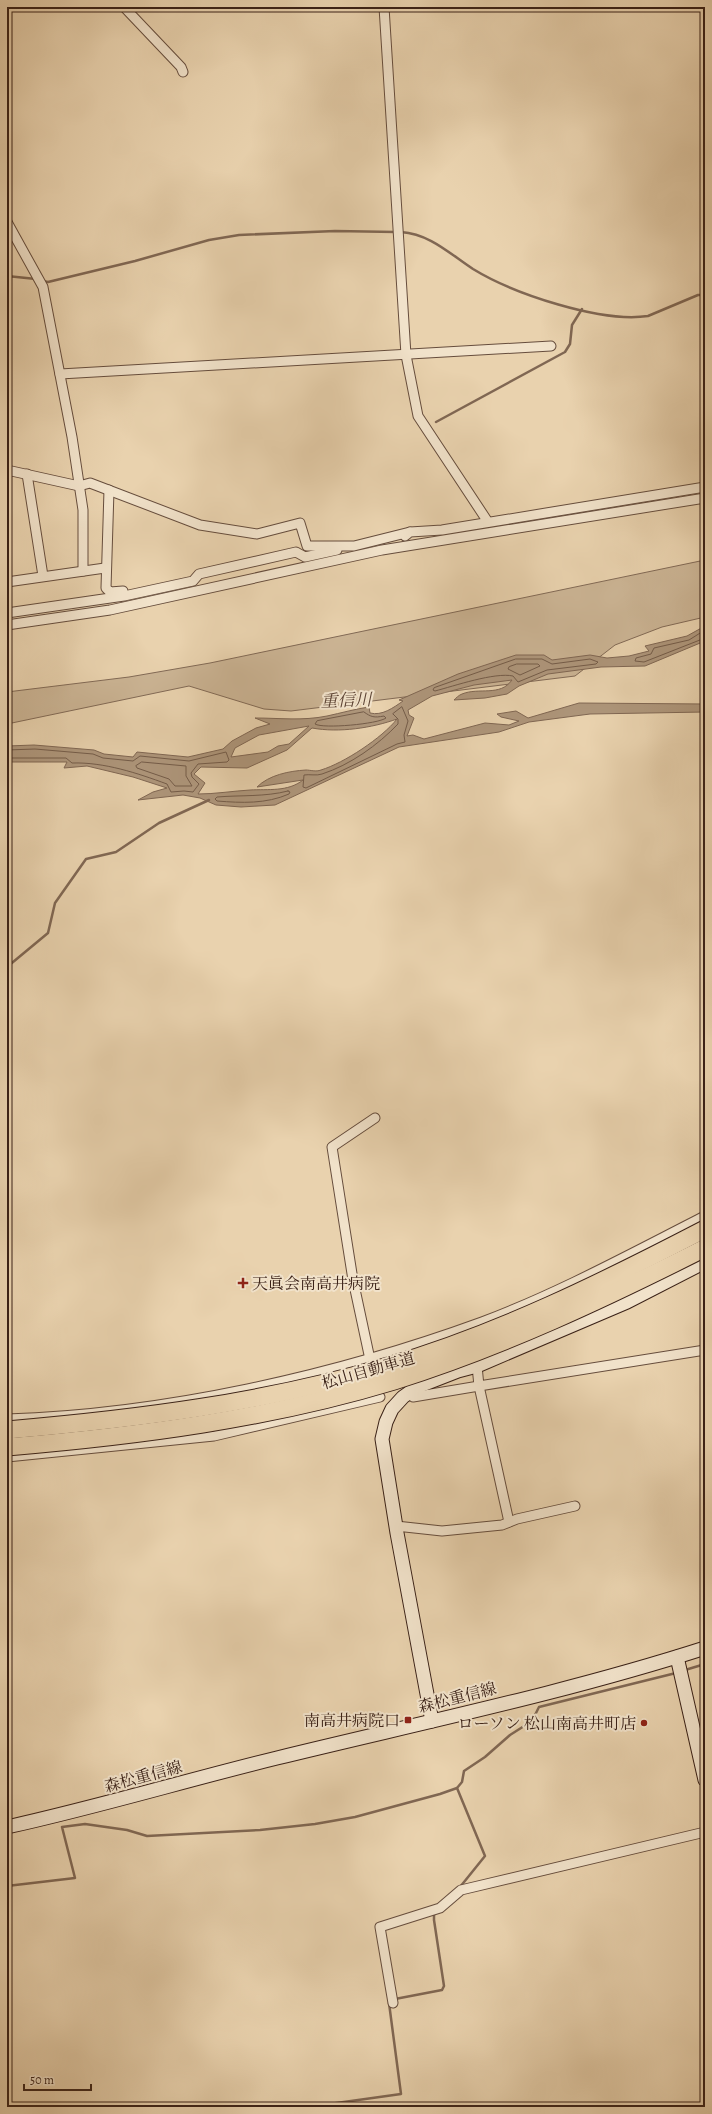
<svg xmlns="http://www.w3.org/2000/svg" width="712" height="2114" font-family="Alegreya,'Noto Serif JP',serif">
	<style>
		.green { fill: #cbb494; stroke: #826a56 }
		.water { fill: #ae967b; stroke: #806753; fill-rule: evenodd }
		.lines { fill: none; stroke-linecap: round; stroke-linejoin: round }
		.shore { stroke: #745c49; stroke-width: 1 }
		.stream { stroke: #806753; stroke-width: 2.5 }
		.street-casing { stroke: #664d3d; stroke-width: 11 }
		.secondary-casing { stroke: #3a2117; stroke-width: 15 }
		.street { stroke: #f1e2ca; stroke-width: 9 }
		.secondary { stroke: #f1e2ca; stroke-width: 13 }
		.highway-bridge-casing { stroke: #3a2117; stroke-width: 19; stroke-linecap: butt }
		.highway-bridge { stroke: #e9d2ae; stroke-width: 17 }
		.poi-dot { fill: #8f2418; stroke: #f1e2ca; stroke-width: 1.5 }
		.labels { text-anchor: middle; stroke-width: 4; stroke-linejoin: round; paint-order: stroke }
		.poi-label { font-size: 16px; fill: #3a2117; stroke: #f1e2ca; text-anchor: end }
		.street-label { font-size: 16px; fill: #3a2117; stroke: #f1e2ca }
		.water-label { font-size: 17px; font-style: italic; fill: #5d4435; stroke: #f1e2ca }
	</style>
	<rect width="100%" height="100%" fill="#e9d2ae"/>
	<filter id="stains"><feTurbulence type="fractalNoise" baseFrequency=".005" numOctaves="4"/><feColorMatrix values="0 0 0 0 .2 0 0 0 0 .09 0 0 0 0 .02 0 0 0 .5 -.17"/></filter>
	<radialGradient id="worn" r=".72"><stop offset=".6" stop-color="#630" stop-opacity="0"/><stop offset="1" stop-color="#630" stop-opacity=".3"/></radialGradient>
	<!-- green -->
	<polygon class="green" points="705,560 705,617 662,627 615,645 575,676 291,711 264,709 189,686 7,724 7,692 129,677 210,663"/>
	<!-- water -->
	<path class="water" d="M705,626v15l-60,25 -44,1 -53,7 -29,12 -12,8 -22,4 -31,2c2,-2 5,-5 8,-6 17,-7 38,3 50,-14l-38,5 -42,11 -24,14 1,5 5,3 -7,18 6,-1 11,4 61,-16 24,2 10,-4 -18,-4 -4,-3 19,-3 12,7 51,-15 126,1v8l-115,2 -61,8 -30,10 -100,15 -124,58 -34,2 -25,-2 -16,-7 -17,-3 -45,5 15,-8 14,-4 -34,-11 -46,-11 -23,2 3,-6h-60v-16l27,-1 60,5 10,4 29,3 4,-5 51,5 35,-8 9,-8 24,-13 14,-4 -15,-6c24,0 48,3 72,-2 14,-3 28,-7 42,-9l1,6c12,3 23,-5 33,-12l-4,-1 59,-26 58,-19h28l8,5 38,-5 17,3 22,-2 20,-5 -4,-5 42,-10zM397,719c-15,19 -53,44 -76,51 -5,2 -11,0 -15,0 -17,1 -37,5 -49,17l46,-7c-15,12 -35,9 -53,10 -17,1 -35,4 -52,4l7,-11 -11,-9 7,-7 46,1 40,-18 25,-22c27,5 60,0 85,-9zM309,726l-20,18 -11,2 -10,6 -37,5 4,-9 24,-13z"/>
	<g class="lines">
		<!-- shore -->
		<g class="shore">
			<polyline points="705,630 689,640 654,648 651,654 636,658 635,661 644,662 705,638"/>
			<path d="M516,659h26l10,5 38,-5 8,3 -2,2 -49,6 -29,12 -5,-6c-18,-4 -59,10 -78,15l-2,-1 1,-2z"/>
			<polygon points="517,664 538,664 540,666 520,675 508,669 509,667"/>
			<path d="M402,707l6,14 -4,14 1,7 -8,2 -91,44 -3,-1 1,-12c5,-1 13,1 18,-1 28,-9 56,-29 76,-50v-5l-5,-5z"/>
			<path d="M364,712c7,5 10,6 20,4l2,2c-8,6 -63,11 -71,6l2,-3z"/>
			<path d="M7,750l28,-1 58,5 10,4 30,3 7,-5 49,5 37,-9 3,8 -2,2 -29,2 -7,9 1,4 7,7 -6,8 -9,-1 -13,1 -4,-8c-30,-11 -63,-22 -95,-21l-6,-5h-59"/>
			<polygon points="142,762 186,766 186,776 192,786 175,786 169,779 137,768 136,766"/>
			<path d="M288,791l2,1 -1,2c-23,10 -47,9 -72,7l-2,-2 2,-2c24,-2 48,0 71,-6z"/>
		</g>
		<!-- stream -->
		<g class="stream">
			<path d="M401,232c29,2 49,22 72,37 41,25 128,54 175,47l50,-21h7"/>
			<polyline points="7,276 36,279"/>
			<polyline points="43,281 48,282 135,261 209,240 239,235 335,231 396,232"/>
			<polyline points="436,422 565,352 570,344 572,325 582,309"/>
			<polyline points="7,967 48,933 55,903 86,859 116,852 159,823 209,800"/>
			<polyline points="685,1670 705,1664"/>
			<polyline points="457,1788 485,1856 460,1887"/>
			<polyline points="7,1886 75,1878 62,1827 85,1824 127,1830 147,1836 260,1830 315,1824 355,1817 440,1794 457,1788 462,1782 464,1771 485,1757 510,1735 532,1721 539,1707 676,1673"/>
			<polyline points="395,1999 442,1990 444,1986 434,1920 434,1911"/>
			<polyline points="308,2107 401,2094 389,2003"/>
		</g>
		<defs>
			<g id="street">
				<polyline points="124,7 181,67 183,72"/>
				<polyline points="384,7 406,355 418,416 488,522"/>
				<polyline points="7,222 43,287 72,437 83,510 83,571"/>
				<polyline points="60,374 551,346"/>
				<polyline points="7,470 79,486 90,483 200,525 257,534 300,523 307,546 354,546 410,532"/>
				<polyline points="27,474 43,576"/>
				<polyline points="109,490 106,588 110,592 123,591"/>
				<polyline points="405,536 410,532 442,530 705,487"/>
				<polyline points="7,582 105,568"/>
				<polyline points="7,613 124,596 193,581 199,574 296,552 305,557 337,550"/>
				<polyline points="7,625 110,610 382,550 705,498"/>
				<polyline points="371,1364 353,1280 332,1147 375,1118"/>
				<polyline points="477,1366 479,1386 705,1350"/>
				<polyline points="408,1393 413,1397 479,1386 509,1522"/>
				<path d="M7,1419c157,-5 327,-43 475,-97 77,-29 150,-69 223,-106"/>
				<polyline points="7,1457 214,1436 380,1397"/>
				<polyline points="396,1526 442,1531 502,1525 517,1519 575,1506"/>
				<polyline points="393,2003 380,1927 440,1908 461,1890 705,1832"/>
			</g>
			<g id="secondary">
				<polyline points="677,1657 705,1780"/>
				<polyline points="432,1721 397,1533 382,1439 386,1422 392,1409 403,1397 417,1387 458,1371 477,1366 627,1302 705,1262"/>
				<path d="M7,1827c91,-20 180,-47 270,-69 143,-35 288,-65 428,-110"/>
			</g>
		</defs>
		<!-- street casing -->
		<use href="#street" class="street-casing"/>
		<!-- secondary casing -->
		<use href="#secondary" class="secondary-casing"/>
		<!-- street -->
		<use href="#street" class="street"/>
		<!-- secondary -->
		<use href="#secondary" class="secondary"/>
		<defs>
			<g id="highway-bridge">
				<path d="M7,1430c128,-11 257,-27 381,-64 110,-32 215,-84 317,-137"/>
				<path d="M7,1447c130,-11 262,-28 387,-66 108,-34 210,-82 311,-133"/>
			</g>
		</defs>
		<!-- highway-bridge casing -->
		<use href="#highway-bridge" class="highway-bridge-casing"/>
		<!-- highway-bridge -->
		<use href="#highway-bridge" class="highway-bridge"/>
	</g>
	<!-- markers -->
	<g class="poi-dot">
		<path d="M241 1277h4v4h4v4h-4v4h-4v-4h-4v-4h4z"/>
		<rect x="404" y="1716" width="8" height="8" rx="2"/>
		<circle cx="644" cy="1723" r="4"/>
	</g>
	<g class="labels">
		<!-- poi labels -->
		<g class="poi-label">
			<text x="252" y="1289" text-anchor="start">天眞会南高井病院</text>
			<text x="400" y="1726">南高井病院口</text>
			<text x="636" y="1729">ローソン 松山南高井町店</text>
		</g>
		<!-- street labels -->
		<g class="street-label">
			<text transform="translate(368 1370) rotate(-16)" y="6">松山自動車道</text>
			<text transform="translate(457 1697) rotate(-14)" y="6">森松重信線</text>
			<text transform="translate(143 1776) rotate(-15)" y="6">森松重信線</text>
		</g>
		<!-- water labels -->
		<g class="water-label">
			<text transform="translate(346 700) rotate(-2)" y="6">重信川</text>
		</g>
	</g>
	<!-- margin -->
	<rect width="712" height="2114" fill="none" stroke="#e9d2ae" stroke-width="24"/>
	<rect x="8" y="8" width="696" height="2098" fill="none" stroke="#3a2117" stroke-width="2"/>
	<rect x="12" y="12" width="688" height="2090" fill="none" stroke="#3a2117"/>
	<!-- scale -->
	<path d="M24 2084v6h67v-6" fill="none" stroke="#3a2117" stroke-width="2"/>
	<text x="30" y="2084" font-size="12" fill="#3a2117" stroke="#f1e2ca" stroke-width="3" paint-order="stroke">50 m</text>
	<rect width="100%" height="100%" filter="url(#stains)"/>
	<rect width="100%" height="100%" fill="url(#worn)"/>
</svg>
